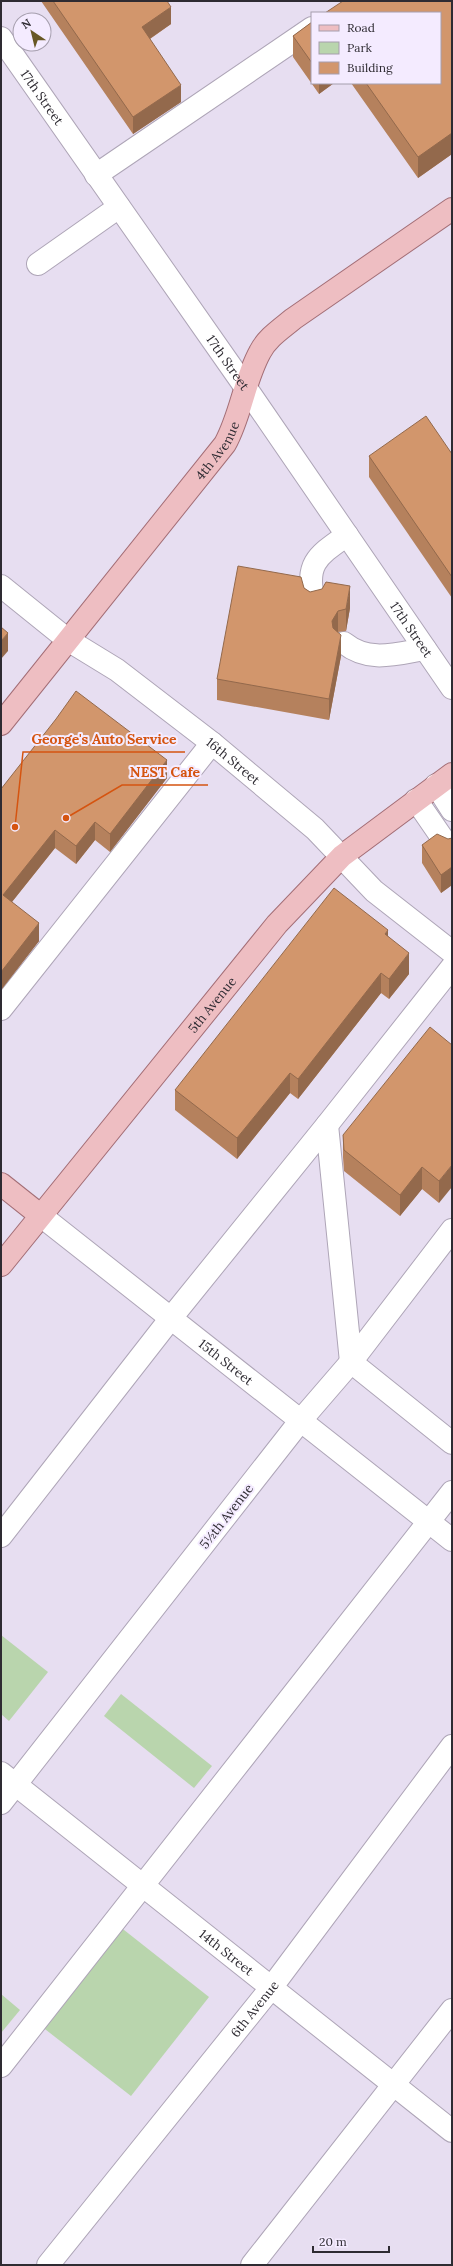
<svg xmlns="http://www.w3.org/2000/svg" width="453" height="2266" font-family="Lora,serif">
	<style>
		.green { fill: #b9d5ad }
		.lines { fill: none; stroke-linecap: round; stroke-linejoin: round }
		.minor-casing { stroke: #aea5b7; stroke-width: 24 }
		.major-casing { stroke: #a36e76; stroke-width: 24 }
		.minor { stroke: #fff; stroke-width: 22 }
		.major { stroke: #eebec2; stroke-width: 22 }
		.wall { fill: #b5815d }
		.shaded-wall { fill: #93694c }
		.building { fill: #d2966c; stroke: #93694c }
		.labels { text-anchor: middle; stroke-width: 4; stroke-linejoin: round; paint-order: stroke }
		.street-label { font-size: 13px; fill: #2e2b32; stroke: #f4ebff }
		.leader { fill: none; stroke: #d55410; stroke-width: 1.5 }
		.callout-dot { fill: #d55410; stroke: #f4ebff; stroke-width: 1.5 }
		.callout-label { font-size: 14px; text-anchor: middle; font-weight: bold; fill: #d55410; stroke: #f4ebff; stroke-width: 4; stroke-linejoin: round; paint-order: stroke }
	</style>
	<rect width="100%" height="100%" fill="#e7def1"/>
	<!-- green -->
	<g class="green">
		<polygon points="1,1635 48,1672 9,1721 1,1714"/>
		<polygon points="121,1694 212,1766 194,1788 104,1716"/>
		<polygon points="119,1926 209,1997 131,2096 41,2026"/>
		<polygon points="1,1994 20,2010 1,2033"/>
	</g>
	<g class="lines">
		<defs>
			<g id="minor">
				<path id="s1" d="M1,38l245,350 206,300"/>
				<polyline points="96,175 312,28"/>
				<polyline points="38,264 119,207"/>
				<path id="s2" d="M1,586l67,54 49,30 95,73 103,86 59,62 78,61"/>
				<path d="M314,601c-10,-38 5,-46 33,-66"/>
				<path d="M344,643c25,20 51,11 81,6"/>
				<polyline points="436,785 452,810"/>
				<polyline points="416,800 447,845"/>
				<polyline points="1,1009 212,743"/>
				<polyline points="327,1125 351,1362 452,1443"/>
				<path id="s3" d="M40,1215l412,325"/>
				<polyline points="1,1536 171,1318 327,1125 452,967"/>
				<path id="s4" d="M1,1773l451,358"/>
				<polyline points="1,1803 301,1420 351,1362 452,1230"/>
				<polyline points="1,2066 452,1492"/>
				<path id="s5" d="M48,2265l223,-277 181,-242"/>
				<polyline points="252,2265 452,2010"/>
			</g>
			<g id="major">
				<path id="s6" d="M1,724l224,-280c16,-29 19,-63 35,-92 7,-14 21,-23 33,-33l159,-110"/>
				<polyline points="1,1184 40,1215"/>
				<path id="s7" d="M1,1265l276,-341 65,-68 110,-82"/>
			</g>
		</defs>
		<!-- minor casing -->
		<use href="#minor" class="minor-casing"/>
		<!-- major casing -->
		<use href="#major" class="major-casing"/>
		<!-- minor -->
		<use href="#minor" class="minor"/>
		<!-- major -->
		<use href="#major" class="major"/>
	</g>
	<!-- wall -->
	<g class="wall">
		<polygon points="41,1 167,1 171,24 150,39 181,102 133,134"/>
		<polygon points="452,1 452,154 418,178 351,83 440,83"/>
		<polygon points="312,22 312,83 334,83 319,94 293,57 293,36"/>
		<polygon points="452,454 452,598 369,477 369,456"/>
		<polygon points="304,588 310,592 350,608 346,631 338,632 341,656 329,720 217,700 217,679"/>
		<polygon points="167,778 110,852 95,840 76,864 55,848 12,902 39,941 1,990 1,789"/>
		<polygon points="452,838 452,885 441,893 422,863 422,845 448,839"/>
		<polygon points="388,936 409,974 389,999 381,993 298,1099 290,1093 237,1159 175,1110 175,1090"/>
		<polygon points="452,1045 439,1203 422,1189 400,1216 344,1171 343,1157 343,1135"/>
	</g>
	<!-- shaded-wall -->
	<g class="shaded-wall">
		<polygon points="171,7 171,24 142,44 142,27"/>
		<polygon points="319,83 334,83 319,94"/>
		<polygon points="181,85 181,102 133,134 133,117"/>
		<polygon points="452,133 452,154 418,178 418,157"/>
		<polygon points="350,586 350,608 346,631 346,609"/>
		<polygon points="338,611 338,632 332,642 332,621"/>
		<polygon points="8,633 8,651 1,659 1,641"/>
		<polygon points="341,635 341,656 329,720 329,699"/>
		<polygon points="167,760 167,778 110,852 110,834"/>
		<polygon points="95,822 95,840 76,864 76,846"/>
		<polygon points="55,830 55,848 3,913 3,895"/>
		<polygon points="452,867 452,885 441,893 441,875"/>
		<polygon points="39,923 39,941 1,990 1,972"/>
		<polygon points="388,930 388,951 385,934"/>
		<polygon points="409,953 409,974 389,999 389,979"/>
		<polygon points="381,973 381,993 298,1099 298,1079"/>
		<polygon points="290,1073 290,1093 237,1159 237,1138"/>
		<polygon points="452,1165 452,1187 439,1203 439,1181"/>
		<polygon points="422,1167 422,1189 400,1216 400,1195"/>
	</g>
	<!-- building -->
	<g class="building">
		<polygon points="53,1 167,1 171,7 142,27 181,85 133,117"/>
		<polygon points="343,1 452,1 452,133 418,157 366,83 440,83 440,13 325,13"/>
		<polygon points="312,22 312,63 293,36"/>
		<polygon points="426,416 452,454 452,577 369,456"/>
		<polygon points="238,566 301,577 304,588 310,592 322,589 326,582 350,586 346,609 338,611 332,621 333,628 341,635 329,699 217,679"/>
		<polygon points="1,627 8,633 1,641"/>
		<polygon points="76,691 167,760 110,834 95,822 76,846 55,830 3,895 39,923 1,972 1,789 56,719"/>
		<polygon points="437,834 448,839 452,838 452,867 441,875 422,845"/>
		<polygon points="334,888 388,930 385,934 409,953 389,979 381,973 298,1079 290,1073 237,1138 175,1090"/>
		<polygon points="430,1027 452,1045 452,1165 439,1181 422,1167 400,1195 344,1150 343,1135"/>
	</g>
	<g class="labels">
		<!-- street labels -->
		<g class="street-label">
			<text dy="5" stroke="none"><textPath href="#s1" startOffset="72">17th Street</textPath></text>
			<text dy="5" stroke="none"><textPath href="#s1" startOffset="396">17th Street</textPath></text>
			<text dy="5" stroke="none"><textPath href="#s6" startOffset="349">4th Avenue</textPath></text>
			<text dy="5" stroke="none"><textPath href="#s1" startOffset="720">17th Street</textPath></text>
			<text dy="5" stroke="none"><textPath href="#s2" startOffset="291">16th Street</textPath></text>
			<text dy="5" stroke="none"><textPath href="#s7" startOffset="335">5th Avenue</textPath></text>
			<text dy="5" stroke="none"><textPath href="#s3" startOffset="237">15th Street</textPath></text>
			<text transform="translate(226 1516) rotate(-52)" y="5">5½th Avenue</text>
			<text dy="5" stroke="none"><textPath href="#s4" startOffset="288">14th Street</textPath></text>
			<text dy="5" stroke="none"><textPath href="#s5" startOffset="329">6th Avenue</textPath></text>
		</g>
	</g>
	<!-- callouts -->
	<path class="leader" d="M15 827L23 752H185M66 818L122 785H208"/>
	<g class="callout-dot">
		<circle cx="15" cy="827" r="4"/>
		<circle cx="66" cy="818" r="4"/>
	</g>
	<g class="callout-label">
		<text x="104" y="744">George's Auto Service</text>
		<text x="165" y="777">NEST Cafe</text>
	</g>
	<!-- border -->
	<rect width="453" height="2266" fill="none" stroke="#2e2b32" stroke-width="4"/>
	<!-- legend -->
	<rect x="311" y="12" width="130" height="72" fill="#f4ebff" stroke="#a59ead"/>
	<rect x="319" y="25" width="20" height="6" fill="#eebec2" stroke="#a59ead"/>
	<text x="347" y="32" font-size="12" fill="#2e2b32">Road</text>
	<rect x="319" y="42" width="20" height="12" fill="#b9d5ad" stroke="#a59ead"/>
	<text x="347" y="52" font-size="12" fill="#2e2b32">Park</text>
	<rect x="319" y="62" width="20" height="12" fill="#d2966c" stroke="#a59ead"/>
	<text x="347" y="72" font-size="12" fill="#2e2b32">Building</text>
	<!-- north arrow -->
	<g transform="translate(32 32) rotate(325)"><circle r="19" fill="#f4ebff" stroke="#a59ead"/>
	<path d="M0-3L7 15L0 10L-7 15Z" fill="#685825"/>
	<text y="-6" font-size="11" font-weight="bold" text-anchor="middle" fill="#2e2b32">N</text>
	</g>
	<!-- scale -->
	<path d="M313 2246v6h76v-6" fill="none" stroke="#2e2b32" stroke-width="2"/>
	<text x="319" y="2246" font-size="12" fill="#2e2b32" stroke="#f4ebff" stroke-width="3" paint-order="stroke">20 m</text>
</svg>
